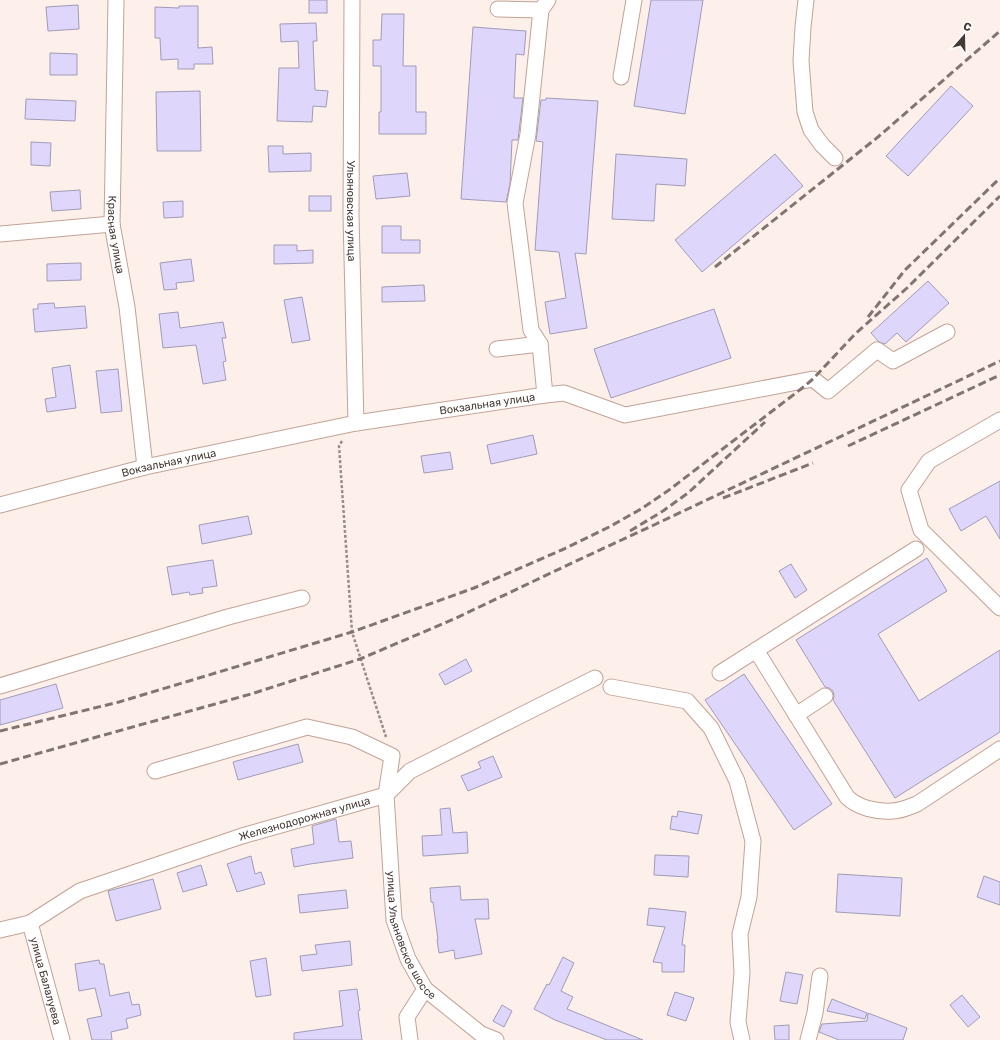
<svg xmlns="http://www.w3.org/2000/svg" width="1000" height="1040" font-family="Rubik,sans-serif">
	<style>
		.building { fill: #ded7fb; stroke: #a19bb7 }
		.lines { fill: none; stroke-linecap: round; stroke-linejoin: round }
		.minor-casing { stroke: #c2a397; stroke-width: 17 }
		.path { stroke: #9a8d88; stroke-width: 2.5; stroke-dasharray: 3 2; stroke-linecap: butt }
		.minor { stroke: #fff; stroke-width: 15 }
		.rail { stroke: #82746f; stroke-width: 3; stroke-dasharray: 8 4; stroke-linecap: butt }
		.labels { text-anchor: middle; stroke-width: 3; stroke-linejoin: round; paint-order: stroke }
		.street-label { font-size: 11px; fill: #463934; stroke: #fff }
	</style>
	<rect width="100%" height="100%" fill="#fdefea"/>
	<!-- building -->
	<g class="building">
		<rect x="309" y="0" width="18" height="13"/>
		<polygon points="651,0 703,0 685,114 634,106"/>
		<polygon points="78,5 79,29 48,31 46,7"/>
		<polygon points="179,6 198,6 198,48 212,47 213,64 194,64 194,69 178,69 178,59 161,60 160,38 155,38 155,7 179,8"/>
		<polygon points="382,14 404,14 403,66 416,66 416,112 426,112 426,134 379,134 379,112 381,112 381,66 373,66 373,40 381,40"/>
		<polygon points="316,23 317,41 313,41 315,90 328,91 326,107 313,106 312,122 277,121 279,68 299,68 298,41 281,42 280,24"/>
		<polygon points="473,27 526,31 524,55 516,54 514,98 523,98 518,140 512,140 510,184 506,202 461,199"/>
		<polygon points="50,53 77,54 77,75 50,75"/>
		<polygon points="951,86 973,106 908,176 886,156"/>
		<polygon points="200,91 201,151 157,151 156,92"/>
		<polygon points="546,98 598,101 586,254 575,253 587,328 550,334 545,302 566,298 559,252 535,250 543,142 536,141 541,100 546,100"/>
		<polygon points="26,99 76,101 75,121 25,119"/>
		<polygon points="31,142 51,143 50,166 31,165"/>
		<polygon points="268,146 283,146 283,154 311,153 311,171 269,172"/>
		<polygon points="616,154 687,159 685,186 656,184 654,221 612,219"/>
		<polygon points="775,154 803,186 702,272 675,240"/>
		<polygon points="407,173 410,196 376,199 373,176"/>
		<polygon points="80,190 81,209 52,211 50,192"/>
		<rect x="309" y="196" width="22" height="15"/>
		<polygon points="183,201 183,217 164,218 163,202"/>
		<polygon points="382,226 401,226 401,240 420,240 420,253 382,253"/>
		<polygon points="274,245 297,245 297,251 313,250 313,263 274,264"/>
		<polygon points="191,259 194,281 176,283 177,289 164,290 160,263"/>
		<polygon points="81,263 81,280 47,281 47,264"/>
		<polygon points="928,281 949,303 906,342 897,333 885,344 879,342 871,333"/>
		<polygon points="424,285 425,301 382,302 382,287"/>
		<polygon points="302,297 310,340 292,343 284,300"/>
		<polygon points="54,303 55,308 85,306 87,328 35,332 33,309 38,309 38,304"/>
		<polygon points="714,309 731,358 611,398 594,349"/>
		<polygon points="178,312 180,328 223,322 226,338 222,338 226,361 223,362 226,380 203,384 196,345 163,348 159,314"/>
		<polygon points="70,365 76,408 47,412 45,399 56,397 52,368"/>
		<polygon points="118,369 122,411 101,413 96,371"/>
		<polygon points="533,435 537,454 491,464 487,445"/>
		<polygon points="450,452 453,469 424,473 421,456"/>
		<polygon points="1000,481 1000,539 986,516 961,531 949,509"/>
		<polygon points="248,516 252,534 202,544 199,525"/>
		<polygon points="927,558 947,591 878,634 919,701 1000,650 1000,732 895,798 833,700 834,696 833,691 829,688 825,687 796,640"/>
		<polygon points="213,560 217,586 202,588 203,593 190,595 189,592 172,595 167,567"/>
		<polygon points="791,564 807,590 795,598 779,571"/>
		<polygon points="466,659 472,671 445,685 439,674"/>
		<polygon points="744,674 832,804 794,830 705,700"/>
		<polygon points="56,684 63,708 0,725 0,700"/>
		<polygon points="298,744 303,762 238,780 233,762"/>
		<polygon points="493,756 502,777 468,791 461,776 481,768 478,762"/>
		<polygon points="450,808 453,833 467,832 468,853 423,856 422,836 442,835 440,809"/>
		<polygon points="678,811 702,815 698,834 670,829 672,816 677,817"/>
		<polygon points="336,819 339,842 351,841 353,858 310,864 294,867 291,849 314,844 312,826"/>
		<polygon points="655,855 689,856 688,877 654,875"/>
		<polygon points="251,856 255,874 261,872 265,884 237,892 227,864"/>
		<polygon points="201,865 207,885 183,892 177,873"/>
		<polygon points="838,874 902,878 900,916 836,912"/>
		<polygon points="984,876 1000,882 1000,905 977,897"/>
		<polygon points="153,879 161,909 116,921 108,891"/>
		<polygon points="460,886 461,900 488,899 489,919 475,919 482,954 455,959 454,950 439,953 437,940 438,940 433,902 431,902 430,888"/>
		<polygon points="346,890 348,908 300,913 298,895"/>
		<polygon points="649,908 686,912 682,945 685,945 684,972 662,972 662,963 653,962 665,927 647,925"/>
		<polygon points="350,941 352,965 302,971 300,956 317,954 315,945"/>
		<polygon points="563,957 574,963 561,991 573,997 567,1009 643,1040 607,1040 555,1020 534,1009 547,984 549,985"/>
		<polygon points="266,958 271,995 256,997 250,961"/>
		<polygon points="99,960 100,964 104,964 110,996 129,992 132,1005 139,1004 141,1015 126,1019 128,1028 111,1032 112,1040 92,1040 87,1019 102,1016 95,988 79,991 75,964"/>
		<polygon points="786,972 803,975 797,1004 780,1001"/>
		<polygon points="357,989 360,1010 358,1011 362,1040 294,1040 294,1033 343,1026 339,991"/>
		<polygon points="675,992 694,998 686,1021 667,1015"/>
		<polygon points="962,995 980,1017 968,1027 950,1005"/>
		<polygon points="832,999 867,1013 865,1019 827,1011"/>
		<polygon points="502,1005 512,1011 504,1027 493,1021"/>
		<polygon points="868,1013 907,1028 903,1040 839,1040 819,1032 822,1024 867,1021"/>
		<polygon points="789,1025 789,1040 775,1040 774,1026"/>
	</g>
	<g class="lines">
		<defs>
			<g id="minor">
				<path id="s1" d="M116,0l-4,224 15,83 18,160"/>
				<path id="s2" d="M352,0l-1,215 5,208"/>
				<polyline points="806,0 803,27 801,61 805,112 811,130 822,145 835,158"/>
				<polyline points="498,9 541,10"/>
				<polyline points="621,77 634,0"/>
				<polyline points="0,234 112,224"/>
				<polyline points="497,349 540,344"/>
				<polyline points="545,395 540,344 531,330 515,203 528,134 541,10 548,0"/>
				<polyline points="1000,420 929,461 909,490 921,530 1000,608"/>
				<path id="s3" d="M0,505l145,-38 211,-44 189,-28 19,-2 61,22 188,-36 15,12 49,-41 16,11 54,-29"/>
				<path d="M756,650l91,147c11,11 30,15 45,14 9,0 17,-4 25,-7l83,-55"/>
				<polyline points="720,673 916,549"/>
				<polyline points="0,686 228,617 302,598"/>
				<polyline points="611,687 687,701 711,728 737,781 753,841 749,897 740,934 742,973 738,1022 742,1040"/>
				<polyline points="796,715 825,696"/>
				<path id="s4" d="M155,771l152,-44 45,10 40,19 -6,39 8,125 14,39 17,30 56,45 15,6"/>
				<path id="s5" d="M30,923l32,117"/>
				<path id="s6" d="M0,930l30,-7 50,-32 162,-55 144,-41 24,-24 185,-93"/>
				<polyline points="410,1040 407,1017 425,989"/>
				<polyline points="808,1040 815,1013 820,976"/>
			</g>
		</defs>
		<!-- minor casing -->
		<use href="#minor" class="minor-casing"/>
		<!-- path -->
		<polyline class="path" points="342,441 339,446 352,632 386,737"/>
		<!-- minor -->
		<use href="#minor" class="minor"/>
		<!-- rail -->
		<g class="rail">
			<polyline points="715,267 878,137 1000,31"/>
			<polyline points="868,317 905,270 1000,178"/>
			<polyline points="848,446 1000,375"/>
			<polyline points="723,498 813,463"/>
			<polyline points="630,531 663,511 688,493 765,422"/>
			<polyline points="0,731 119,702 352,632 474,588 564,549 609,527 641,509 669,490 801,389 813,379 855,334 907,288 1000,196"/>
			<polyline points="0,764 251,694 360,659 454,619 574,562 656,524 1000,361"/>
		</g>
	</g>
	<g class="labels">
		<!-- street labels -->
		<g class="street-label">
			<text dy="4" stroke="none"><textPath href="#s2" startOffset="211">Ульяновская улица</textPath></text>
			<text dy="4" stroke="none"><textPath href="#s1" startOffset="235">Красная улица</textPath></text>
			<text dy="4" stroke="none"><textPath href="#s3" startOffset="498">Вокзальная улица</textPath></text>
			<text dy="4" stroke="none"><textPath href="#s3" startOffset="174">Вокзальная улица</textPath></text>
			<text dy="4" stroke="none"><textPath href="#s6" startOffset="326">Железнодорожная улица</textPath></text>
			<text dy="4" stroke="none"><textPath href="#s4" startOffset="433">улица Ульяновское шоссе</textPath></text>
			<text dy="4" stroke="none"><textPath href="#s5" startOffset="60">улица Балалуева</textPath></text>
		</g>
	</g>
	<!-- north arrow -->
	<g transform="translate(964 36) rotate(20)" stroke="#ffffff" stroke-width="3" paint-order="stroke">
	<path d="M0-3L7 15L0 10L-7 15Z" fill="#463934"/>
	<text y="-6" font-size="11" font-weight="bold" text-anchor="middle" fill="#463934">С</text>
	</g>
</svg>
